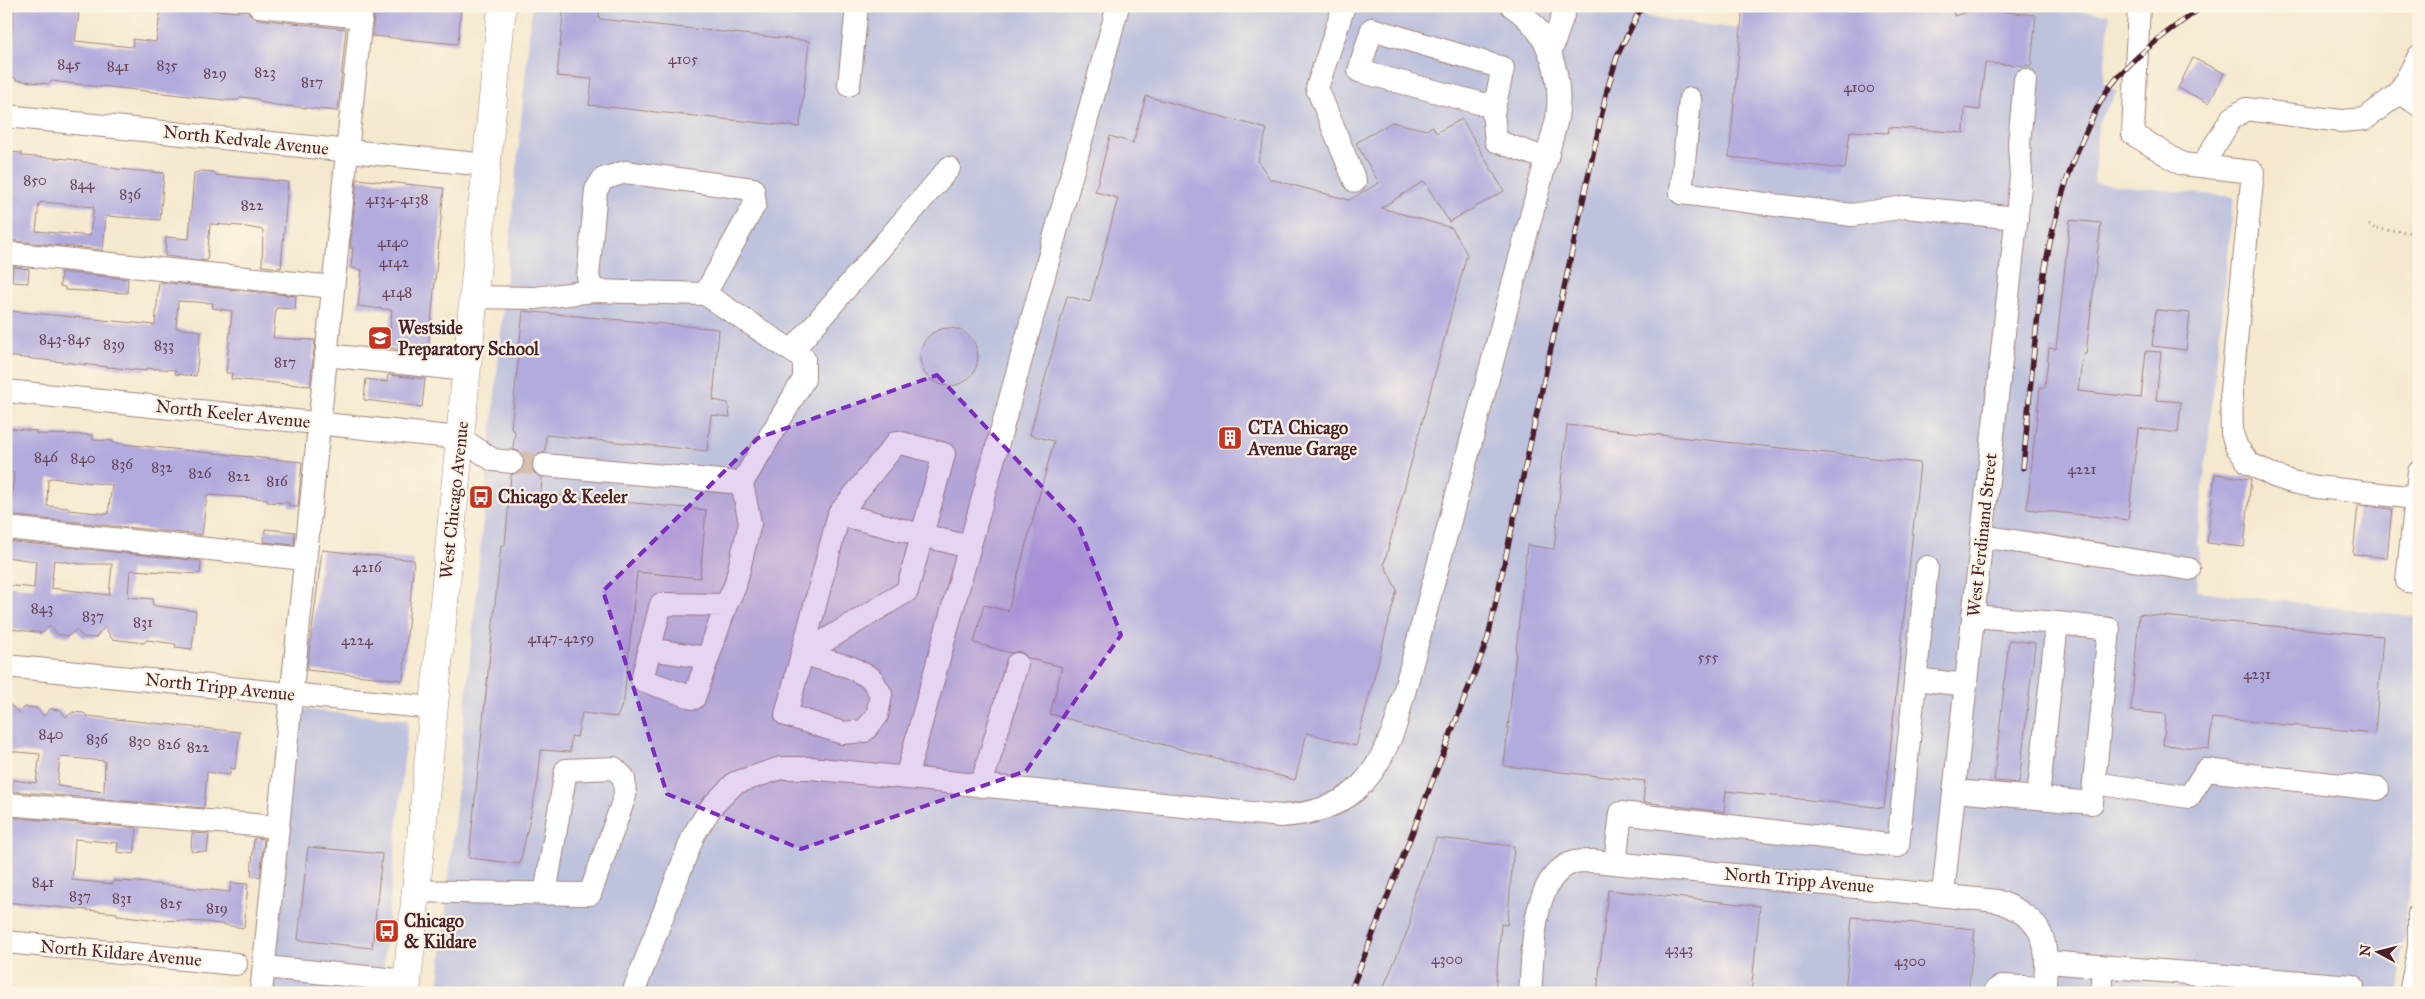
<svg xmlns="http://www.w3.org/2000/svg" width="2425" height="999" font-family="'IM FELL Great Primer',serif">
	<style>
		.industrial { fill: #bfc2dd }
		.building { fill: #b2abdd; fill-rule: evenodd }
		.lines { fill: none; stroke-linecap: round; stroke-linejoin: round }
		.minor-tunnel { stroke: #d3c0ad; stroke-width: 22; stroke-dasharray: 22 11; stroke-linecap: butt }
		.minor-casing { stroke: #a0847c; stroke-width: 24 }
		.major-casing { stroke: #a0847c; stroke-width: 29 }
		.path { stroke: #a0847c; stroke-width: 3; stroke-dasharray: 1 4; stroke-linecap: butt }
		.minor { stroke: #fff; stroke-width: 22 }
		.major { stroke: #fff; stroke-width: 28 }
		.rail-casing { stroke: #4a1f2b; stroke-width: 5.5 }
		.rail { stroke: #fcf5e5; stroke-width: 4; stroke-dasharray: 11; stroke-linecap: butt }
		.marked { fill: #7b2cbf; fill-opacity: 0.2; stroke: #7b2cbf; stroke-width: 4; stroke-dasharray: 10 6; stroke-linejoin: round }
		.labels { text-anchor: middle; stroke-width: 4.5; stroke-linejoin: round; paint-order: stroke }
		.number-label { font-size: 15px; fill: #644258 }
		.street-label { font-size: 18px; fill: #4a1f2b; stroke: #fcf5e5 }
		.poi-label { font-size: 18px; font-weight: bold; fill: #4a1f2b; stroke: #fcf5e5; text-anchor: start }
	</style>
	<rect width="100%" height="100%" fill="#fcf5e5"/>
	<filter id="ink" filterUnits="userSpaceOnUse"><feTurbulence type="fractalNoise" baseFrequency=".02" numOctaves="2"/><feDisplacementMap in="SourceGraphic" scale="10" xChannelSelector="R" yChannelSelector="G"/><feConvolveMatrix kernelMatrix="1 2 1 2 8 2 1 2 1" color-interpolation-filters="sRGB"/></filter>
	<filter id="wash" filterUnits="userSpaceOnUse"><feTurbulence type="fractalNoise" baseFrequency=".0096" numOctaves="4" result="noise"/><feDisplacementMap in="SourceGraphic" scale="20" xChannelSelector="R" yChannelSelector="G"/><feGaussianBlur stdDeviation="1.12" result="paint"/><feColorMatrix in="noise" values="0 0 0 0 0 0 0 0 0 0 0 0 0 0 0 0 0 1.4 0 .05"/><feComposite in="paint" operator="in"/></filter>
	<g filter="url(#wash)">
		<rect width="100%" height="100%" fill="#f5e8ce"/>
		<!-- industrial -->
		<g class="industrial">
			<polygon points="532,6 1093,6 1098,9 1099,6 1641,6 1646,17 1740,29 1743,6 2065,6 2065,10 2110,14 2103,82 2117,92 2098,122 2094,183 2234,197 2197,544 2200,555 2197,591 2419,617 2419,791 2398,993 438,993"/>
			<polygon points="298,709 408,720 381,993 269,993"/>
		</g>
		<g id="blocks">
			<!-- building -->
			<g class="building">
				<polygon points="14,6 80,6 75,41 132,47 133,39 156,42 161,6 238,12 238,10 247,10 251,16 258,19 346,29 338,111 276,105 260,102 258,99 241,97 238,100 224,100 101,86 101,87 52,81 49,84 16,80 15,78 8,77"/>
				<polygon points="375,6 461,6 458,44 372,36"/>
				<polygon points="564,6 600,6 599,19 809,41 800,127 589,105 592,79 557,76"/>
				<polygon points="1743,6 1954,6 1954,16 1975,9 2036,15 2031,66 1985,63 1980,110 1965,108 1964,133 1889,127 1888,133 1850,131 1845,169 1729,157"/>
				<polygon points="2193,58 2224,73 2209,103 2178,88"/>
				<polygon points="1146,96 1267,129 1258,161 1270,179 1349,200 1379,183 1356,143 1392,122 1426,130 1433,126 1436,133 1462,119 1504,191 1449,222 1424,181 1381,208 1452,228 1467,254 1384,564 1397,590 1356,746 1307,733 1295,780 1050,714 1062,667 1028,658 1020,651 1011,653 974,643 984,605 1008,611 1054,441 1030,435 1067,296 1090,302 1118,198 1095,192 1110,136 1133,143"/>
				<path d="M6,152l16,1v3l48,3 47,10 47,4 -4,47 -54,-4 -3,34 -97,-10zM43,202l51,5 -4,29 -54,-5 3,-28z"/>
				<polygon points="202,171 214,172 215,175 288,182 281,268 262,266 263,230 241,226 210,224 207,261 165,256 166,237 189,239 194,173"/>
				<polygon points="357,179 444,188 428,353 388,348 392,310 358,306 362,270 351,268 353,248 350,248"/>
				<polygon points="2070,220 2101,223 2086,354 2083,354 2078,391 2141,398 2146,351 2161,352 2156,400 2181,402 2178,433 2138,428 2128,520 2027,509 2040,387 2045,388 2049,348 2056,349"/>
				<polygon points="13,267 29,269 28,283 12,282"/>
				<polygon points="61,272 128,279 127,293 65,290 65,287 60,286"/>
				<polygon points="159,282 296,296 295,309 276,308 273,338 315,340 310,386 231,379 232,373 226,373 232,311 212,308 213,303 178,301 176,328 201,331 196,376 175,374 175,370 146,368 146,371 6,356 11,311 155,325"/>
				<polygon points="2156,310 2190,313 2186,350 2152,346"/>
				<polygon points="523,311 719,329 713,400 728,403 730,417 711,415 707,451 546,435 545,452 538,453 533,458 531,464 532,471 542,478 541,494 706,510 700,578 637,572 624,700 617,717 582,713 577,737 571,736 570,752 541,750 538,781 520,864 469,858 501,546 505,545 511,475 522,470 525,463 520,452 513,449 515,431 511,429"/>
				<circle cx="949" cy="357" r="29"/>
				<polygon points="388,375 425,379 422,407 364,400 366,379 387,382"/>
				<polygon points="1567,425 1920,463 1884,808 1726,791 1724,812 1643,802 1645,781 1504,766 1527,545 1554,549"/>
				<path d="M6,428l30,3v3l57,1v5l20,1v2l189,19 -4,45 -9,-1v-3l-22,-1 1,-3 -61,-4 -5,40 -196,-20v-13l5,1 3,-30 -8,-1zM52,478l60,7 -4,29 -40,-4 1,-2 -22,-2 1,-27z"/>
				<polygon points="2215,474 2251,479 2244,547 2207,543"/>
				<polygon points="2358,505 2392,509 2387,558 2353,554"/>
				<polygon points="265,529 295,532 294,545 264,542"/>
				<path d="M6,541l195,20 -1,13 -70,-4 -2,27 25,2 -1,5 4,2 40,5 -4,38 -17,-2 1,-3 -29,-4 -3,3 -32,-4 -7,-12 -10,11 -12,-1 -7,-7 -8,6 -11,-2 -7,-9 -7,8 -32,-4 -5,-6v-38l28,3 2,-27 -30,-4zM54,560l26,4h32l-3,31 -58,-7z"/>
				<polygon points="322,550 414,560 403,680 307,670"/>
				<polygon points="2139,614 2383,636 2375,733 2212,718 2209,749 2163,745 2166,714 2131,711"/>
				<polygon points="2009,640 2035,643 2019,783 1994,781"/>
				<path d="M6,701l13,12 6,-6 11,1 8,8 6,-7 10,1 6,7 7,-5 11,1 3,3 153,16 -5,37 -5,-1v7l-23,-3 -3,36 -193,-17 2,-11 23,3 4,-29 -34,-3zM60,757l45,4 -1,31 -47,-6z"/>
				<polygon points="6,817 137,828 134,854 117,852 118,843 75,839 72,880 113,884 113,881 138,882 230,892 231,883 248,884 244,928 207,922 158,920 117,915 117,913 6,902"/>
				<polygon points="192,833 209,834 207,852 191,851"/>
				<polygon points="254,838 264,839 260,877 251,876"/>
				<polygon points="1436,838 1514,846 1507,925 1501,924 1495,993 1381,993 1410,925 1412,900"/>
				<polygon points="308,847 382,854 372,948 298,940"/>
				<polygon points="1608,890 1760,906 1751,993 1597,993"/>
				<polygon points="1852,917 1975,929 1968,993 1845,993"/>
			</g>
		</g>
	</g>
	<g filter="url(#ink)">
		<use href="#blocks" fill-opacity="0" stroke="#a0847c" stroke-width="1"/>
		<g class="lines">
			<!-- minor-tunnel -->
			<polyline class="minor-tunnel" points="512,462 544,465"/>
			<defs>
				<g id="minor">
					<polyline points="259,6 361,17"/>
					<polyline points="1344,6 1317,88 1355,181"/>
					<polyline points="2139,6 2133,134 2182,164 2253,172 2231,391 2232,433 2236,446 2249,463 2274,476 2292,482 2317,487 2416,498 2419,472"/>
					<polyline points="1550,54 1566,6"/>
					<polyline points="849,85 857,6"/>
					<polyline points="2399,93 2419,105"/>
					<polyline points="1690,99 1681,193 1852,215 1905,207 2017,218"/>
					<polyline points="1494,107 1359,71 1372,29 1503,68 1493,113 1496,141 1547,159"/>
					<polyline points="6,116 487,165"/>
					<polyline points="2202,166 2231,119 2246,109 2341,121 2365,119 2399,93 2419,56"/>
					<polyline points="6,253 333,287"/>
					<polyline points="593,291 588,277 596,190 603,179 625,172 753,189 755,204 705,294"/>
					<polyline points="474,297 535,298 593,291 705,294 804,359 804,379 742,483 750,523 735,586 726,605 694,698 642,680 661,604 726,605"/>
					<polyline points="793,350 949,168"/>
					<polyline points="326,355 467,370"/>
					<polyline points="6,391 460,438 493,460 512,462"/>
					<polyline points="544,465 742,483"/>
					<polyline points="2416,498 2407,581 2419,582"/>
					<polyline points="6,528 305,559"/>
					<polyline points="1982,536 2189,569"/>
					<polyline points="649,649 708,658"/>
					<polyline points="803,654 850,667 871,678 881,694 877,716 864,731 843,733 786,715 839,514 969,547"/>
					<polyline points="803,654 907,591 944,454 897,442 839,514"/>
					<polyline points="6,666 434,708"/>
					<polyline points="1915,679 1966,685"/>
					<polyline points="906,778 1118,6"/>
					<polyline points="2094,783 2189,797 2206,770 2378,789"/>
					<polyline points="981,786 1017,664"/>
					<polyline points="1954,791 2038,798 2057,623 1973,616"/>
					<polyline points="2038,798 2092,803 2094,783 2109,629 2057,623"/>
					<polyline points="6,804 278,827"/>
					<polyline points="1615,863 1621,813 1898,846 1927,567"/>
					<path d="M416,891c58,2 116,2 174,3l35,-98 -1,-18 -10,-10 -48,2 -21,124"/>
					<polyline points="1943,894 2021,177 2019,143 2025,80"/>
					<polyline points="2419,914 2419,944"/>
					<polyline points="6,942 236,964"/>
					<polyline points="2047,962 2353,986 2353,993"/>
					<polyline points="264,967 408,981"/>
					<polyline points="261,993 362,6"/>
					<path d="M633,993l61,-159 18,-28 23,-23 46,-15h29l471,48c66,-4 94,-33 115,-93l161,-604c6,-43 -7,-88 -45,-113"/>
					<path d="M1530,993c4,-39 -1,-116 44,-131 6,-1 13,-1 19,-1l404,40c51,18 52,44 47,92"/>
					<polyline points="1996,993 1996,990 2002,986 2045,988"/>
					<polyline points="2101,993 2103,968"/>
					<polyline points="2410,993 2419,947"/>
				</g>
				<polyline id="major" points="406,993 502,6"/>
			</defs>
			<!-- minor casing -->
			<use href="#minor" class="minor-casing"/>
			<!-- major casing -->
			<use href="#major" class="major-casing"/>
			<!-- path -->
			<polyline class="path" points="2369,225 2376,229 2419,233"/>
			<!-- minor -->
			<use href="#minor" class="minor"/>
			<!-- major -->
			<use href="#major" class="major"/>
			<defs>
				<g id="rail">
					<path d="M2023,468c11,-111 14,-226 60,-330 8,-17 15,-35 26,-50 25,-33 61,-58 94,-82"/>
					<polyline points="1350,993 1488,638 1607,90 1618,54 1642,6"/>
				</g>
			</defs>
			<!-- rail casing -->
			<use href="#rail" class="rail-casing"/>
			<!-- rail -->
			<use href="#rail" class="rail"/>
		</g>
	</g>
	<!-- marked area -->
	<path class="marked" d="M937,375l142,151 42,109 -95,136 -225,78 -134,-55 -64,-203 155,-153z"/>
	<!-- icons -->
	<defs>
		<symbol id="school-square" viewBox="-11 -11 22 22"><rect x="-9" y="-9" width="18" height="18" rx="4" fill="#c8321e" stroke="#fcf5e5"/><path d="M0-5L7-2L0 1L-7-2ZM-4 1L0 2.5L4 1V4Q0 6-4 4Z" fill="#fff"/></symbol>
		<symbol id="building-square" viewBox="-11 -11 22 22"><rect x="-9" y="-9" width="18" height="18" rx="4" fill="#c8321e" stroke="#fcf5e5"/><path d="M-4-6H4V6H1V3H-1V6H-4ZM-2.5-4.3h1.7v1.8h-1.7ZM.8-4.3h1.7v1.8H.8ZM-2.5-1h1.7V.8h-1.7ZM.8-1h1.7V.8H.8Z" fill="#fff"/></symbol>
		<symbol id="bus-square" viewBox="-11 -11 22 22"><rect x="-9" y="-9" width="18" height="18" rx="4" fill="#c8321e" stroke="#fcf5e5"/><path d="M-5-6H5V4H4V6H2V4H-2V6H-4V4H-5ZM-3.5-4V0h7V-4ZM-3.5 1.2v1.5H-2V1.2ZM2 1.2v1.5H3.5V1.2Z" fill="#fff"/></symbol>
	</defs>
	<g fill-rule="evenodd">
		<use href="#school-square" x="366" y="324" width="28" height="28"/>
		<use href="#building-square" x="1216" y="424" width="28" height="28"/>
		<use href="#bus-square" x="467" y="483" width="28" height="28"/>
		<use href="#bus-square" x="373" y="917" width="28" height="28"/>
	</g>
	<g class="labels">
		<!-- number labels -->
		<g class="number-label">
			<text x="683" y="64">4105</text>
			<text x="69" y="69">845</text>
			<text x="167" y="70">835</text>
			<text x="118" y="71">841</text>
			<text x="265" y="77">823</text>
			<text x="215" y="78">829</text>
			<text x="312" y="87">817</text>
			<text x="1859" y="92">4100</text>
			<text x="35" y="185">850</text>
			<text x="82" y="189">844</text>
			<text x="130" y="199">836</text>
			<text x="397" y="204">4134-4138</text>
			<text x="252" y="210">822</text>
			<text x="393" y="247">4140</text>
			<text x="394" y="267">4142</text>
			<text x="397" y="297">4148</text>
			<text x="65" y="344">843-845</text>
			<text x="114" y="349">839</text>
			<text x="164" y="350">833</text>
			<text x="285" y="367">817</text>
			<text x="46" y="462">846</text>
			<text x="83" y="463">840</text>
			<text x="122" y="469">836</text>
			<text x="162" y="472">832</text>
			<text x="2082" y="474">4221</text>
			<text x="200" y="478">826</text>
			<text x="239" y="481">822</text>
			<text x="277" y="486">816</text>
			<text x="367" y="572">4216</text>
			<text x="42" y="613">843</text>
			<text x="93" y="621">837</text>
			<text x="143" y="627">831</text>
			<text x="561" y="643">4147-4259</text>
			<text x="357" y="645">4224</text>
			<text x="1708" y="662">555</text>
			<text x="2257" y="679">4231</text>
			<text x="51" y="739">840</text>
			<text x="97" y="744">836</text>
			<text x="140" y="746">830</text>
			<text x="169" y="749">826</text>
			<text x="198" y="752">822</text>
			<text x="43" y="887">841</text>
			<text x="80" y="901">837</text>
			<text x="122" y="903">831</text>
			<text x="171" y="908">825</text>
			<text x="217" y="913">819</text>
			<text x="1679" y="954">4343</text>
			<text x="1447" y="964">4300</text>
			<text x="1910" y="966">4300</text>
		</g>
		<!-- street labels -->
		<g class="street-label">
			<text transform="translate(246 140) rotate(6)" y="6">North Kedvale Avenue</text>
			<text transform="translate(233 414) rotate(6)" y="6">North Keeler Avenue</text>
			<text transform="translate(454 500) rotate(-84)" y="6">West Chicago Avenue</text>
			<text transform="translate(1982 535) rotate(-84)" y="6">West Ferdinand Street</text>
			<text transform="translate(220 687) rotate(6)" y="6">North Tripp Avenue</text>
			<text transform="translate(1799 880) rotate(5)" y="6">North Tripp Avenue</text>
			<text transform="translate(121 953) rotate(5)" y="6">North Kildare Avenue</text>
		</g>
		<!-- poi labels -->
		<g class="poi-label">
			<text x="398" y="334">Westside<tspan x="398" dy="21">Preparatory School</tspan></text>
			<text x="1248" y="434">CTA Chicago<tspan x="1248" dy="21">Avenue Garage</tspan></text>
			<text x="498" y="503">Chicago &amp; Keeler</text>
			<text x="404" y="927">Chicago<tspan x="404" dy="21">&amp; Kildare</tspan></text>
		</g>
	</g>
	<!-- margin -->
	<rect width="2425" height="999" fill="none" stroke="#fcf5e5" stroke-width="25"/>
	<!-- north arrow -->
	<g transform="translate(2378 952) rotate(277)" stroke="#fcf5e5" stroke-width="4" paint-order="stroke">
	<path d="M0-4L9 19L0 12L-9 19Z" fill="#4a1f2b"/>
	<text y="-8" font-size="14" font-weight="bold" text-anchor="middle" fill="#4a1f2b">N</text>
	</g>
</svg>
